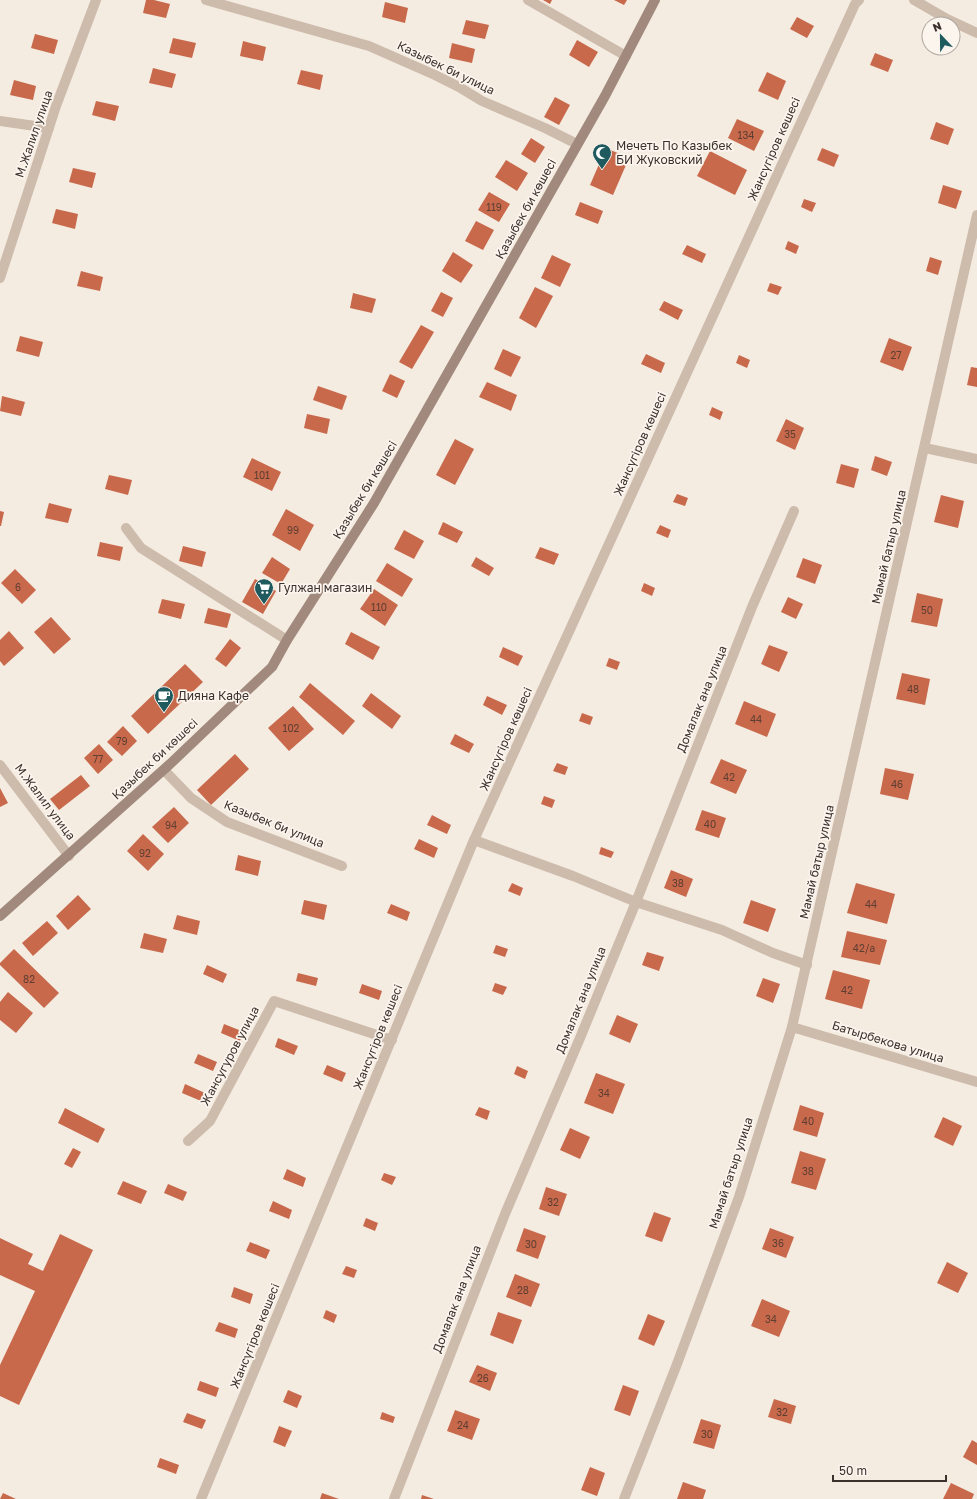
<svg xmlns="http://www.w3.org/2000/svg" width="977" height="1499" font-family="'Golos Text',sans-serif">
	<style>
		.building { fill: #c8694b }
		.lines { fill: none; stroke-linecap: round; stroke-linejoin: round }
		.street { stroke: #cdbbac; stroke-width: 10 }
		.secondary { stroke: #a18a7d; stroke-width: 10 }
		.labels { text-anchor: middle; stroke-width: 3.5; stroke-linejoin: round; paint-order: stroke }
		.number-label { font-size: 10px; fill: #5e3e33 }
		.street-label { font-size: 12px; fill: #3b302b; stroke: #fbf5ee }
		.poi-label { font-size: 12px; fill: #3b302b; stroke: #fbf5ee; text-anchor: start }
	</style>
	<rect width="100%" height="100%" fill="#f4ebe1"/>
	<!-- building -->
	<g class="building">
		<polygon points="146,0 154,0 170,4 166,18 143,13"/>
		<polygon points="543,0 552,0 550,4"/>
		<polygon points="614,0 627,0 624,5"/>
		<polygon points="385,2 408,8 405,23 382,17"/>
		<polygon points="797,17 814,26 807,38 790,29"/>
		<polygon points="466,20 489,25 485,39 462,34"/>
		<polygon points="35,34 58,40 54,54 31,48"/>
		<polygon points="173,38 196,43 192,58 169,53"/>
		<polygon points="577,40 598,52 589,67 569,55"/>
		<polygon points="243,41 266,47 263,61 240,56"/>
		<polygon points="452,43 475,49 472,63 449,58"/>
		<polygon points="875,53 893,60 888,72 870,65"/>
		<polygon points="153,68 176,74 172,88 149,83"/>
		<polygon points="301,70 323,75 320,90 297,84"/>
		<polygon points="767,72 786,81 778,100 758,91"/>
		<polygon points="14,80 36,86 33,100 10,95"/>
		<polygon points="555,97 570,105 559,125 544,117"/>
		<polygon points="96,101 119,106 115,121 92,115"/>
		<polygon points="737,119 764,131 754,151 728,138"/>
		<polygon points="936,122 954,129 948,145 930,139"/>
		<polygon points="531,138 545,147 535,163 521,154"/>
		<polygon points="606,148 629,158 613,195 590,185"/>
		<polygon points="822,148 839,155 834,167 817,160"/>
		<polygon points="710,151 747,170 735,195 697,176"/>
		<polygon points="506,160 528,173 517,191 495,177"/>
		<polygon points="73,168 96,173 92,188 69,182"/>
		<polygon points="943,185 962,191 956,209 938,203"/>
		<polygon points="489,192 510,204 499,222 478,210"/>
		<polygon points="804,199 816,203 812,212 801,207"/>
		<polygon points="580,202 603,211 598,224 575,215"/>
		<polygon points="56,209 78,214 75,229 52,223"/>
		<polygon points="476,221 494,230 483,250 465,241"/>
		<polygon points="788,241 799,246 796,254 785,249"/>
		<polygon points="687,245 706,254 702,263 682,254"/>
		<polygon points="453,252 473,265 461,283 442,271"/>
		<polygon points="552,255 571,264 560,287 541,278"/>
		<polygon points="930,257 942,261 938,275 926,271"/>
		<polygon points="81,271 103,277 100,291 77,286"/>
		<polygon points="770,283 782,287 778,295 767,291"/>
		<polygon points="535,287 553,296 536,328 519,318"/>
		<polygon points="441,292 453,298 443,317 431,311"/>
		<polygon points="353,293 376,299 372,313 350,308"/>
		<polygon points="664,301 683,310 678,320 659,310"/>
		<polygon points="421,325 434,332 412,369 399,362"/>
		<polygon points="20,336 43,342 39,357 16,351"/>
		<polygon points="889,338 912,347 903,371 880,362"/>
		<polygon points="503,349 521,357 511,377 494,369"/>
		<polygon points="646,354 665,363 661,373 641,364"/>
		<polygon points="739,355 750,360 747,368 736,363"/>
		<polygon points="971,367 977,368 977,387 967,385"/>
		<polygon points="390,374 405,381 397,398 382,391"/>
		<polygon points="487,382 517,395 511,411 479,397"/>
		<polygon points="318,386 347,396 342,410 313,400"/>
		<polygon points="2,396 25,402 21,416 0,411"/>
		<polygon points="712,407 723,412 720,420 709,415"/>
		<polygon points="307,414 330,419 327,434 304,428"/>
		<polygon points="786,419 804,428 795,450 776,441"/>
		<polygon points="455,439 474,449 455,485 436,475"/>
		<polygon points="875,456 892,462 887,476 871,470"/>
		<polygon points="252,458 281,472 272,491 243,477"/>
		<polygon points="841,464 859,469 854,488 836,483"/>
		<polygon points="109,475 132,480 128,495 105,489"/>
		<polygon points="677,494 688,498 685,506 673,502"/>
		<polygon points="941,495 964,501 958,528 934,522"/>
		<polygon points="49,503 72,509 68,523 45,518"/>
		<polygon points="286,509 314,525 300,551 272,535"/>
		<polygon points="0,511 4,512 1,526 0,526"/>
		<polygon points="443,522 463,532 457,543 438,534"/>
		<polygon points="660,525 671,530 668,538 656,533"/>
		<polygon points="404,530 424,541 414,559 394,549"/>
		<polygon points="100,542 123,547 120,561 97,556"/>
		<polygon points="183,546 206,552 202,567 179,561"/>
		<polygon points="540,547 559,554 554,565 535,558"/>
		<polygon points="272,557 290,569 281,584 262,573"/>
		<polygon points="476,557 494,568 489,576 471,566"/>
		<polygon points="803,558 822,565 815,584 796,577"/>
		<polygon points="387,563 413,579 402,597 376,581"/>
		<polygon points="15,569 36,590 22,604 1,583"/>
		<polygon points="255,579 276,591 263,614 242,602"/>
		<polygon points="644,583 655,588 652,596 641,591"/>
		<polygon points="374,589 398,605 385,626 360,609"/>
		<polygon points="917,593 943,599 937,627 911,622"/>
		<polygon points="788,597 803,604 796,619 781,612"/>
		<polygon points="162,599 185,604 181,619 158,613"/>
		<polygon points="208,608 231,614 227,628 204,623"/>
		<polygon points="51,617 71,639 54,654 34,632"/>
		<polygon points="9,631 24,648 4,666 0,661 0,640"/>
		<polygon points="351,632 380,647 373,660 345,644"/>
		<polygon points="230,639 241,648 226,667 215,659"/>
		<polygon points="769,645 788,652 779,672 761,664"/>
		<polygon points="503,647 523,656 518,666 499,657"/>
		<polygon points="609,658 620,662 617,670 606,666"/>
		<polygon points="185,664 203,682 148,734 131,716"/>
		<polygon points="902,673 930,679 925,705 896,699"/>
		<polygon points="310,683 355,721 343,735 299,697"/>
		<polygon points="371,693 401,716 392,729 362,706"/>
		<polygon points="487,696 507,705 502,715 483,705"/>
		<polygon points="744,701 776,714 767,737 735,724"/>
		<polygon points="293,706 314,729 289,751 268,728"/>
		<polygon points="582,713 593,717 590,725 579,721"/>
		<polygon points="123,726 137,741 122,756 107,742"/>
		<polygon points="455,734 474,744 469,753 450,744"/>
		<polygon points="99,744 113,760 98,774 84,758"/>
		<polygon points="235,754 249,769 211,805 197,790"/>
		<polygon points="721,759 747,770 736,794 710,783"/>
		<polygon points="557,763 568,767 565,775 553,771"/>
		<polygon points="885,768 914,774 908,800 880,794"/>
		<polygon points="81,775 90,786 59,810 50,799"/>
		<polygon points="0,788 8,803 0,807"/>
		<polygon points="544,796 555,800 552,808 541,804"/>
		<polygon points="174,807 189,823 168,843 152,827"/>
		<polygon points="702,810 726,818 719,838 695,830"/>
		<polygon points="432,815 451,825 447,834 427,825"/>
		<polygon points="143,834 164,854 148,871 127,851"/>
		<polygon points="419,839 438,848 434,858 414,849"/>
		<polygon points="601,847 614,852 611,858 599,854"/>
		<polygon points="238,855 261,861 258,876 235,870"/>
		<polygon points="671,870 693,879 686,897 664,888"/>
		<polygon points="512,883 523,888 520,896 508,891"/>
		<polygon points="856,883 895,894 887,924 847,913"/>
		<polygon points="78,895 91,909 68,930 56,916"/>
		<polygon points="304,900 327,905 324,920 301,914"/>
		<polygon points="751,900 776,909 768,932 743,923"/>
		<polygon points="391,904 410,912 407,921 387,913"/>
		<polygon points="177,915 200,921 197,935 173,929"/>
		<polygon points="47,921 58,933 33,956 22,943"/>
		<polygon points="847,931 887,940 880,965 841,957"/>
		<polygon points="144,933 167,939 163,953 140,948"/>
		<polygon points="496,945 508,949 505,957 493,953"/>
		<polygon points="14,949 59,993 44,1008 0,965 0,963"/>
		<polygon points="647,952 664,957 659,971 642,965"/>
		<polygon points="207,965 227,974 223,983 203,974"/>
		<polygon points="833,970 870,980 862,1009 825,999"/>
		<polygon points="298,973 318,978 316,986 296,981"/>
		<polygon points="763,978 780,984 773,1003 756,996"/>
		<polygon points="495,983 507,987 503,995 492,991"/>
		<polygon points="362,984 382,991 379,1000 359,993"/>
		<polygon points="8,992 33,1013 16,1033 0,1020 0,1002"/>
		<polygon points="617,1015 638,1024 630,1043 609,1034"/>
		<polygon points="224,1024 244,1032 240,1041 221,1033"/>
		<polygon points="278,1038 298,1046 294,1055 275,1047"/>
		<polygon points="198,1054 217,1062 213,1071 194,1063"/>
		<polygon points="327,1065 346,1073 342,1082 323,1074"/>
		<polygon points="517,1066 528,1071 525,1079 514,1074"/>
		<polygon points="596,1073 625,1084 613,1114 584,1103"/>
		<polygon points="185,1084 205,1093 201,1101 182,1093"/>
		<polygon points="800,1105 824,1113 817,1137 793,1130"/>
		<polygon points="479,1107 490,1111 487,1120 475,1115"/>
		<polygon points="65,1108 105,1129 98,1143 58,1123"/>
		<polygon points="943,1117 962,1126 953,1146 934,1137"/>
		<polygon points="570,1128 590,1137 580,1159 560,1150"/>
		<polygon points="73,1148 81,1152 72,1168 64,1164"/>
		<polygon points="800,1151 826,1159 816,1190 791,1183"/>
		<polygon points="287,1169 306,1178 303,1187 283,1179"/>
		<polygon points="384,1173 396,1177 392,1185 381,1180"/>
		<polygon points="123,1181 147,1191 141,1204 117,1194"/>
		<polygon points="168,1184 187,1192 183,1201 164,1193"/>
		<polygon points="546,1187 567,1194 559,1216 539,1209"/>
		<polygon points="273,1201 292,1210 289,1219 269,1211"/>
		<polygon points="654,1212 671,1218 662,1242 645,1236"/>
		<polygon points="366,1218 378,1223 375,1231 363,1226"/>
		<polygon points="524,1228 546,1236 538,1259 516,1251"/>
		<polygon points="770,1228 794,1237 786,1258 762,1249"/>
		<polygon points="60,1234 93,1250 19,1405 0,1396 0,1365 35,1291 0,1275 0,1238 33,1254 28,1264 43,1271"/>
		<polygon points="250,1242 270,1250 266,1259 246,1251"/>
		<polygon points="947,1262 968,1273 958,1293 937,1283"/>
		<polygon points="346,1266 357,1270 354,1278 342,1274"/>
		<polygon points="515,1274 540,1284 531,1307 506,1297"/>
		<polygon points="234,1287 253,1294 250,1304 231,1297"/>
		<polygon points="762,1299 790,1311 779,1337 751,1326"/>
		<polygon points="326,1310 337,1315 334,1323 323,1318"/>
		<polygon points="498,1312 522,1320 513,1344 490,1335"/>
		<polygon points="648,1314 665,1321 654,1346 638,1339"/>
		<polygon points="219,1322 238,1329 235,1338 215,1331"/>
		<polygon points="477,1365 497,1373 490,1391 469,1382"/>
		<polygon points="200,1381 219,1388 216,1397 197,1390"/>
		<polygon points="623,1385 639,1391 630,1416 614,1410"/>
		<polygon points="288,1390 302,1396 297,1408 283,1402"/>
		<polygon points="774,1399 796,1406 791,1424 768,1417"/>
		<polygon points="455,1410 480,1419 472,1440 447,1431"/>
		<polygon points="382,1412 395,1417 393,1423 380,1419"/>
		<polygon points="187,1413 206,1420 202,1429 183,1422"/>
		<polygon points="701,1419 721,1425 714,1449 693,1443"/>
		<polygon points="279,1426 292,1431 285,1447 273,1442"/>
		<polygon points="972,1440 977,1443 977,1465 963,1457"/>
		<polygon points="160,1458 179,1465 176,1474 157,1467"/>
		<polygon points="590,1467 605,1473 597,1496 581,1490"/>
		<polygon points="683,1482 706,1490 703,1499 677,1499"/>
		<polygon points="951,1483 974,1494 972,1499 943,1499"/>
		<polygon points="3,1493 16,1499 0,1499"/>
		<polygon points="322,1493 339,1499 320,1499"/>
		<polygon points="422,1495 434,1499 421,1499"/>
	</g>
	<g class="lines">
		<!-- street -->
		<g class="street">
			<polyline points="206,0 369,46 435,75 459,87 482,101 545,128 577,144"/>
			<polyline points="528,0 626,56"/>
			<polyline points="914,0 947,19 977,33"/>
			<polyline points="0,121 49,128"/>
			<polyline points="0,278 56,106 96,0"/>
			<polyline points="925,448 977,459"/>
			<polyline points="126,528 141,548 287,640"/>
			<polyline points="0,765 69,856"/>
			<polyline points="164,770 191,798 227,822 342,866"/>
			<polyline points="474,840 573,876 636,902 722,930 773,953 807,965"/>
			<polyline points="792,1027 977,1082"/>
			<polyline points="188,1141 210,1121 274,1001 392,1040"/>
			<polyline points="201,1499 474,840 855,4 859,0"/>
			<polyline points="394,1499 505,1214 580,1038 636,902 752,607 794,511"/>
			<polyline points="624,1499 677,1364 739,1197 792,1027 977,215"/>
		</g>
		<!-- secondary -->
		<polyline class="secondary" points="0,916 170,764 272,667 287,640 374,503 605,96 655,0"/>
	</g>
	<!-- icons -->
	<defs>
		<symbol id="mosque-pin" viewBox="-11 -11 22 30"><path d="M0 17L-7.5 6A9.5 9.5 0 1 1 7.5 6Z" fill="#1f5a5e" stroke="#fbf5ee"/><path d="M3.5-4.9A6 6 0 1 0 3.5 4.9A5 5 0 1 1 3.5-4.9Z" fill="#fff"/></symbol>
		<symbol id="supermarket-pin" viewBox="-11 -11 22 30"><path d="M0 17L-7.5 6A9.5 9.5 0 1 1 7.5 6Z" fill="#1f5a5e" stroke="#fbf5ee"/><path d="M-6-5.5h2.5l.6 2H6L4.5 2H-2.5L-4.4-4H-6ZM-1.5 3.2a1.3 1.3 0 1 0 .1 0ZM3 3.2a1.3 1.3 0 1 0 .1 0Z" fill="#fff"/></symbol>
		<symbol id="cafe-pin" viewBox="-11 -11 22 30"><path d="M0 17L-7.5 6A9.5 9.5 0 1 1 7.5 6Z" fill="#1f5a5e" stroke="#fbf5ee"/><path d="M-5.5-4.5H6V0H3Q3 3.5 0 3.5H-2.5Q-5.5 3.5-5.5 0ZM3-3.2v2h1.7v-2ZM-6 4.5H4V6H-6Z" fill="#fff"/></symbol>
	</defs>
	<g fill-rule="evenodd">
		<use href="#mosque-pin" x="591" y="142" width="22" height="30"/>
		<use href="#supermarket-pin" x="253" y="577" width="22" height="30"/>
		<use href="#cafe-pin" x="153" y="685" width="22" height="30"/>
	</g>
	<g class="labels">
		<!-- number labels -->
		<g class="number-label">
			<text x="746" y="139">134</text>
			<text x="494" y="211">119</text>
			<text x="896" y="359">27</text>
			<text x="790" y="438">35</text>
			<text x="262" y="479">101</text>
			<text x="293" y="534">99</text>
			<text x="18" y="591">6</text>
			<text x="379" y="611">110</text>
			<text x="927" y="614">50</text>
			<text x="913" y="693">48</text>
			<text x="756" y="723">44</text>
			<text x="291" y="732">102</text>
			<text x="122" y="745">79</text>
			<text x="98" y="763">77</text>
			<text x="729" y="781">42</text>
			<text x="897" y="788">46</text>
			<text x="710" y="828">40</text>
			<text x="171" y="829">94</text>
			<text x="145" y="857">92</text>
			<text x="678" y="887">38</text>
			<text x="871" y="908">44</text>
			<text x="864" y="952">42/а</text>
			<text x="29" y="983">82</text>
			<text x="847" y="994">42</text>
			<text x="604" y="1097">34</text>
			<text x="808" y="1125">40</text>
			<text x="808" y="1175">38</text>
			<text x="553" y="1206">32</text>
			<text x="778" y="1247">36</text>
			<text x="531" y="1248">30</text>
			<text x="523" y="1294">28</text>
			<text x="771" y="1323">34</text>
			<text x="483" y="1382">26</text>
			<text x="782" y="1416">32</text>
			<text x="463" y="1429">24</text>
			<text x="707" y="1438">30</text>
		</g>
		<!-- street labels -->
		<g class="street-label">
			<text transform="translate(446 68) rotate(26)" y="4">Казыбек би улица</text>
			<text transform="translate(34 134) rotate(-71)" y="4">М.Жалил улица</text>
			<text transform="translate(774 149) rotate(-66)" y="4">Жансүгіров көшесі</text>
			<text transform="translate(526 209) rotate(-61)" y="4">Қазыбек би көшесі</text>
			<text transform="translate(640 444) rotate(-66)" y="4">Жансүгіров көшесі</text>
			<text transform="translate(365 490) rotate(-59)" y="4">Қазыбек би көшесі</text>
			<text transform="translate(889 547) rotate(-77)" y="4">Мамай батыр улица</text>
			<text transform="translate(702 699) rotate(-68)" y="4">Домалак ана улица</text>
			<text transform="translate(506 739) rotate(-66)" y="4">Жансүгіров көшесі</text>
			<text transform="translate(155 759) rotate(-43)" y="4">Қазыбек би көшесі</text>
			<text transform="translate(45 802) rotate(53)" y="4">М.Жалил улица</text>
			<text transform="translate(274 824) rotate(22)" y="4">Казыбек би улица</text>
			<text transform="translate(817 862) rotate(-77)" y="4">Мамай батыр улица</text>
			<text transform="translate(581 1000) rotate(-68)" y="4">Домалак ана улица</text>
			<text transform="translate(378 1037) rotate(-68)" y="4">Жансүгіров көшесі</text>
			<text transform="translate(888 1042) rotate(17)" y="4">Батырбекова улица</text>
			<text transform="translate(230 1056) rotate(-62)" y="4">Жансугуров улица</text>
			<text transform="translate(731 1173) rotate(-72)" y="4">Мамай батыр улица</text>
			<text transform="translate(457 1299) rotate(-69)" y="4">Домалак ана улица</text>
			<text transform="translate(255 1336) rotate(-68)" y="4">Жансүгіров көшесі</text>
		</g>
		<!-- poi labels -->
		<g class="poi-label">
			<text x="616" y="150">Мечеть По Казыбек<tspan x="616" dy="14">БИ Жуковский</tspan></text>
			<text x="278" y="592">Гулжан магазин</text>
			<text x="178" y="700">Дияна Кафе</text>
		</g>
	</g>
	<!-- north arrow -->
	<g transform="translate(941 36) rotate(338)"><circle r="19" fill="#fbf5ee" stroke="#aea6a0"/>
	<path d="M0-3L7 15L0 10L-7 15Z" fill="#1f5a5e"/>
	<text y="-6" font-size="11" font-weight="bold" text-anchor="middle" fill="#3b302b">N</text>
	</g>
	<!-- scale -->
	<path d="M833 1475v6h113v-6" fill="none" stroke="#3b302b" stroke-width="2"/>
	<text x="839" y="1475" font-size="12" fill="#3b302b" stroke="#fbf5ee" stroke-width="3" paint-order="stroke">50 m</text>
</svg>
